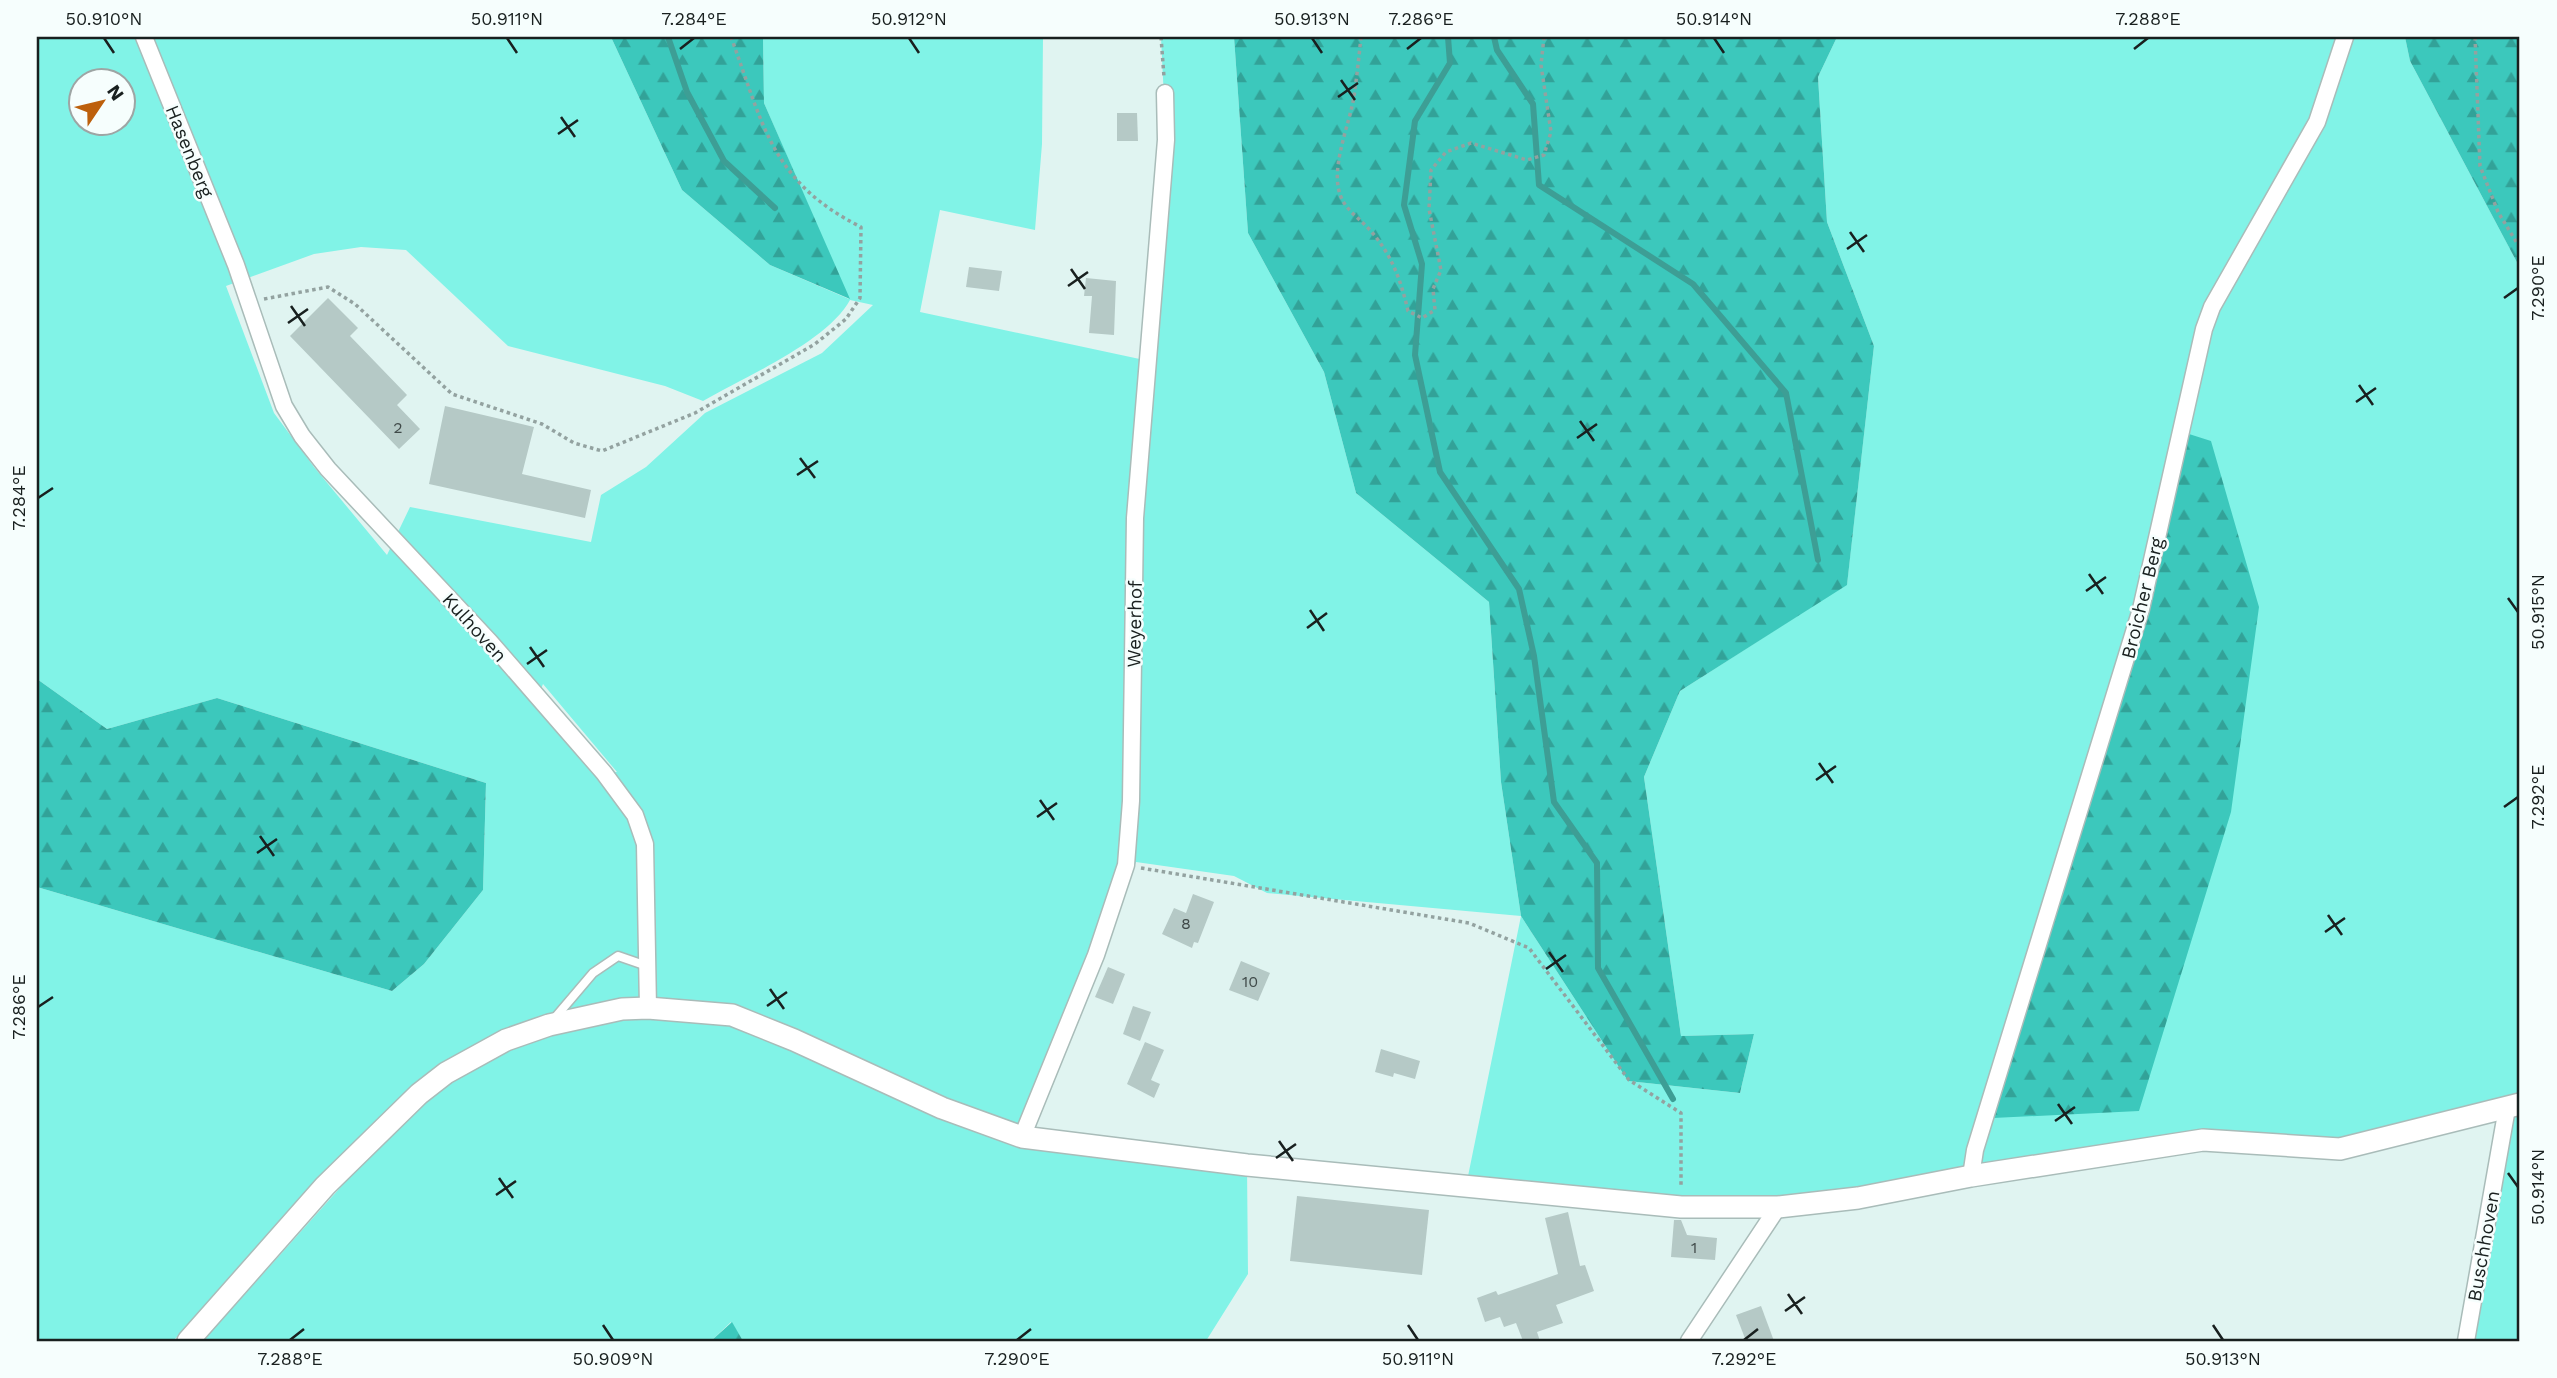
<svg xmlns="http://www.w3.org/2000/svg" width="2557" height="1378" font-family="'Work Sans',sans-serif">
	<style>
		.green { fill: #81f3e7; fill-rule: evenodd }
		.forest { fill: url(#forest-firs) }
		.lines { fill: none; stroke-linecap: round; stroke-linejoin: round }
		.stream { stroke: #3d9e95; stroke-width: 6 }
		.building { fill: #b5c9c6 }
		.service-casing { stroke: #a9bcb9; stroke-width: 11 }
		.minor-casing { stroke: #a9bcb9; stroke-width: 19 }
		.tertiary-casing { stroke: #a9bcb9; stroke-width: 24 }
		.path { stroke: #93a2a0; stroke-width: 3.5; stroke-dasharray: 3.5 3.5; stroke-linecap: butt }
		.service { stroke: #fff; stroke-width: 8 }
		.minor { stroke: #fff; stroke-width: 16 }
		.tertiary { stroke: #fff; stroke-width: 21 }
		.ticks { fill: none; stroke: #19201f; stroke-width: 2.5 }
		.labels { text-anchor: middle; stroke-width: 5; stroke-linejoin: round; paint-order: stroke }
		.number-label { font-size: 16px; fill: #404a49 }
		.street-label { font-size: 19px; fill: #19201f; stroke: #f6fefd }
		.neatline { fill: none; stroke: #19201f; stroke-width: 2.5 }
		.ticks-label { font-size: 18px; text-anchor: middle; fill: #19201f }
	</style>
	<defs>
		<pattern id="forest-firs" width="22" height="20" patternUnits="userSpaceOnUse" patternTransform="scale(1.75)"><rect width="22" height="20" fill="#3cc8bc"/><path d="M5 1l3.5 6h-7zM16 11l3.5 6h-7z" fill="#32a298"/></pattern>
	</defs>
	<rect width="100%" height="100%" fill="#e0f4f1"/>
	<!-- green -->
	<path class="green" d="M37,37h574l71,153 88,75 79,34 -85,-196 -1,-66h280l-1,107 -7,86 -95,-20 -20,102 229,49 17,-221 -5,-103h73l14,196 76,139 32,121 133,109 12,180 20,134 107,165 112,12 14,-59 -73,2 -37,-259 36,-86 167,-107 27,-238 -47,-124 -9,-145 19,-40h568l5,24 110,207v1073h-54l40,-232 -166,40 -137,-9 -232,36 -113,22 -80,9h-97l-215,-21 55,-270 -254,-23 -33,-17 -98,-14 -114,275 -136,-53 62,32 90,31 209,18 1,109 -42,67h-463l-12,-19 -20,19h-508l178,-199 36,-46 -49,33 -22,21 -173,191h-136v-454l355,104 32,-27 59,-74 3,-107 -269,-85 -110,31 -70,-50zM80,80h42v42h-42zM361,247l45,3 102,96 157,40 38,15c42,-24 125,-60 147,-101l23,5 -51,48 -117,60 -59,54 -45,28 -10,47 -181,-35 -23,48 -73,-88 -40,-54 -48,-127 88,-32zM543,684l74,88 -24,2 -59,-68z"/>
	<!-- forest -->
	<g class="forest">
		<polygon points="611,37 763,37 764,103 850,299 770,265 682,190"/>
		<polygon points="1234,37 1837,37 1818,77 1827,222 1874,346 1847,585 1680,691 1644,777 1681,1036 1754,1034 1740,1093 1628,1081 1521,916 1501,782 1489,602 1356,493 1324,372 1248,233"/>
		<polygon points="2405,37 2520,37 2520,268 2410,61"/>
		<polygon points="2189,434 2211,441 2259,607 2231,812 2139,1111 1993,1118 2148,612"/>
		<polygon points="37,679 107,729 217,698 486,783 483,890 424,964 392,991 37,887"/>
		<polygon points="732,1322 743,1341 711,1341"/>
	</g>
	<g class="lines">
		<!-- stream -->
		<g class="stream">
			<polyline points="668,37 687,92 724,161 775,208"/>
			<polyline points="1448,37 1450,63 1415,121 1404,205 1422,264 1415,355 1440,472 1519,589 1534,656 1554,802 1597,863 1598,968 1673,1099"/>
			<polyline points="1494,37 1497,50 1533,104 1539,185 1693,284 1786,393 1818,560"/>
		</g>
	</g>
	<!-- building -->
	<g class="building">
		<polygon points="1117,113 1137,113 1138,141 1117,141"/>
		<polygon points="969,267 1002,271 999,291 966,287"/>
		<polygon points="1086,278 1116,281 1114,335 1089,333 1092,296 1084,296"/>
		<polygon points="328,298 358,328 350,336 407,395 397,405 420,429 399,449 290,336"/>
		<polygon points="445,406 534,427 522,474 591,490 585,518 429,484"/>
		<polygon points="1193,894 1214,902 1198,943 1194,942 1192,948 1162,934 1174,908 1186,913"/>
		<polygon points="1241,961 1270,973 1258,1001 1229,990"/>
		<polygon points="1108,967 1125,974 1113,1004 1095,997"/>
		<polygon points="1133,1006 1151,1012 1140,1041 1123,1034"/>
		<polygon points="1145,1042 1164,1050 1151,1080 1160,1084 1154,1098 1127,1084"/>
		<polygon points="1381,1049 1420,1061 1415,1079 1394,1073 1393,1077 1375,1072"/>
		<polygon points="1297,1196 1429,1210 1422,1275 1290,1261"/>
		<polygon points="1568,1212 1580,1266 1585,1265 1594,1291 1556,1305 1563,1323 1537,1332 1540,1341 1523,1341 1516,1323 1504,1327 1500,1317 1485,1322 1477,1298 1496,1291 1498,1295 1558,1274 1545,1218"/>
		<polygon points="1674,1220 1681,1220 1687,1235 1717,1238 1715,1260 1671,1257"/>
		<polygon points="1761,1306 1774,1341 1746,1341 1736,1315"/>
	</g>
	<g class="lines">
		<defs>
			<polyline id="service" points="553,1020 593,973 618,956 647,966"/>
			<g id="minor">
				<polyline points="144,37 236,265 284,406 302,436 328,469 490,642 604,773 635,815 645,844 648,1008"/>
				<polyline points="1022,1137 1096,955 1126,865 1131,801 1135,518 1166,140 1165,93"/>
				<polyline points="1971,1176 1975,1150 2141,609 2204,329 2212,307 2317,122 2345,37"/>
				<polyline points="1689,1341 1778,1207"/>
				<polyline points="2466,1341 2507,1108"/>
			</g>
			<polyline id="tertiary" points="188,1341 325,1186 419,1094 446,1073 506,1040 549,1025 622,1009 648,1008 732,1015 794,1040 942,1108 1022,1137 1247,1165 1681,1207 1778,1207 1858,1198 1971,1176 2203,1140 2340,1149 2520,1104"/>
		</defs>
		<!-- service casing -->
		<use href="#service" class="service-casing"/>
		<!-- minor casing -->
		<use href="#minor" class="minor-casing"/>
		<!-- tertiary casing -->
		<use href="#tertiary" class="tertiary-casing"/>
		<!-- path -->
		<g class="path">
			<polyline points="1161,37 1164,77"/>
			<path d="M1361,37c-2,19 -4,39 -7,59 -4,28 -25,73 -13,101 6,14 18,21 28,32 22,24 32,51 39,82l14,7 13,-8 -2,-21 8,-19 -12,-61 2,-39 15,-18 25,-9 56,17 17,-5 7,-23 -10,-67 3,-28"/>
			<polyline points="2475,37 2480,166 2498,212 2520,248"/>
			<path d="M264,299l64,-12 27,17 97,90 90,30 32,19 28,8 93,-38 120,-69 31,-25 14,-21 1,-71c-90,-45 -98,-103 -130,-190"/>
			<polyline points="1141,868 1469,923 1529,948 1629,1080 1681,1113 1681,1187"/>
		</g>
		<!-- service -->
		<use href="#service" class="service"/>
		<!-- minor -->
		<use href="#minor" class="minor"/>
		<!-- tertiary -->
		<use href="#tertiary" class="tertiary"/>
	</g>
	<!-- ticks -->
	<path class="ticks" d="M104,38l10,15M507,38l10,15M909,38l10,15M1312,38l10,15M1714,38l10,15M680,49l14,-11M1407,49l14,-11M2134,49l14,-11M1341,80l14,20M1338,97l20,-14M561,117l14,20M558,134l20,-14M1850,232l14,20M1847,249l20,-14M1071,269l14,20M1068,286l20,-14M2504,298l14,-10M291,306l14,20M288,323l20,-14M2359,385l14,20M2356,402l20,-14M1580,421l14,20M1577,438l20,-14M800,458l15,20M797,475l21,-14M38,498l15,-10M2089,574l14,20M2086,591l20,-14M2508,598l10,14M1310,610l14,21M1307,628l20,-15M530,647l14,20M527,664l20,-14M1819,763l14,20M1816,780l20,-14M1040,800l14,20M2504,807l14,-10M1037,817l20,-14M260,836l14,20M257,853l20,-14M2328,915l14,20M2325,932l20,-14M1549,952l14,20M1546,969l20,-14M770,989l14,20M767,1006l20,-14M38,1007l15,-10M2058,1104l14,20M2055,1121l20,-14M1279,1141l14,20M1276,1158l20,-14M2508,1173l10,14M499,1178l14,20M496,1195l20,-14M1788,1294l14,20M1785,1311l20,-14M603,1325l10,15M1408,1325l10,15M2213,1325l10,15M290,1340l14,-11M1017,1340l14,-11M1744,1340l14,-11"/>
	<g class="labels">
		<!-- number labels -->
		<g class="number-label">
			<text x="398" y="433">2</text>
			<text x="1186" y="929">8</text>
			<text x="1250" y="987">10</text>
			<text x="1694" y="1253">1</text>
		</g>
		<!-- street labels -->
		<g class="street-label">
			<text transform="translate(190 151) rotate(68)" y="7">Hasenberg</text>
			<text transform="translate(2142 598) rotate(-76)" y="7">Broicher Berg</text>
			<text transform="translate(1134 624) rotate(-89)" y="7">Weyerhof</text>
			<text transform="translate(475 627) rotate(48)" y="7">Kulhoven</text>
			<text transform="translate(2483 1246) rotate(-80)" y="7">Buschhoven</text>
		</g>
	</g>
	<!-- border -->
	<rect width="2557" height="1378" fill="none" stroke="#f6fefd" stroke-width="77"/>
	<!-- north arrow -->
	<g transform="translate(102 102) rotate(55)"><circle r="33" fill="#f6fefd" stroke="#9ea5a4" stroke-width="2"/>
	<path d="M0-5L12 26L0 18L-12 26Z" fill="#bd600c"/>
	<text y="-10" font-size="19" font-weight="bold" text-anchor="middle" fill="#19201f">N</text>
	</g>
	<rect x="38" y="38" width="2480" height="1302" class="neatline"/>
	<g class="ticks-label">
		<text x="104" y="25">50.910°N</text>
		<text x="507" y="25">50.911°N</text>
		<text x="694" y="25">7.284°E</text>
		<text x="909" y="25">50.912°N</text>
		<text x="1312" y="25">50.913°N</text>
		<text x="1421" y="25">7.286°E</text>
		<text x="1714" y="25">50.914°N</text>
		<text x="2148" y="25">7.288°E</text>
		<text transform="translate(2538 288) rotate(-90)" y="6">7.290°E</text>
		<text transform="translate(19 498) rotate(-90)" y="6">7.284°E</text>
		<text transform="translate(2538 612) rotate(-90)" y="6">50.915°N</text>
		<text transform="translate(2538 797) rotate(-90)" y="6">7.292°E</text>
		<text transform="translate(19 1007) rotate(-90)" y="6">7.286°E</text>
		<text transform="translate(2538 1187) rotate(-90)" y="6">50.914°N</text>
		<text x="290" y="1365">7.288°E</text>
		<text x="613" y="1365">50.909°N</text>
		<text x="1017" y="1365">7.290°E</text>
		<text x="1418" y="1365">50.911°N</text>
		<text x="1744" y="1365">7.292°E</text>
		<text x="2223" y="1365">50.913°N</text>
	</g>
</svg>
